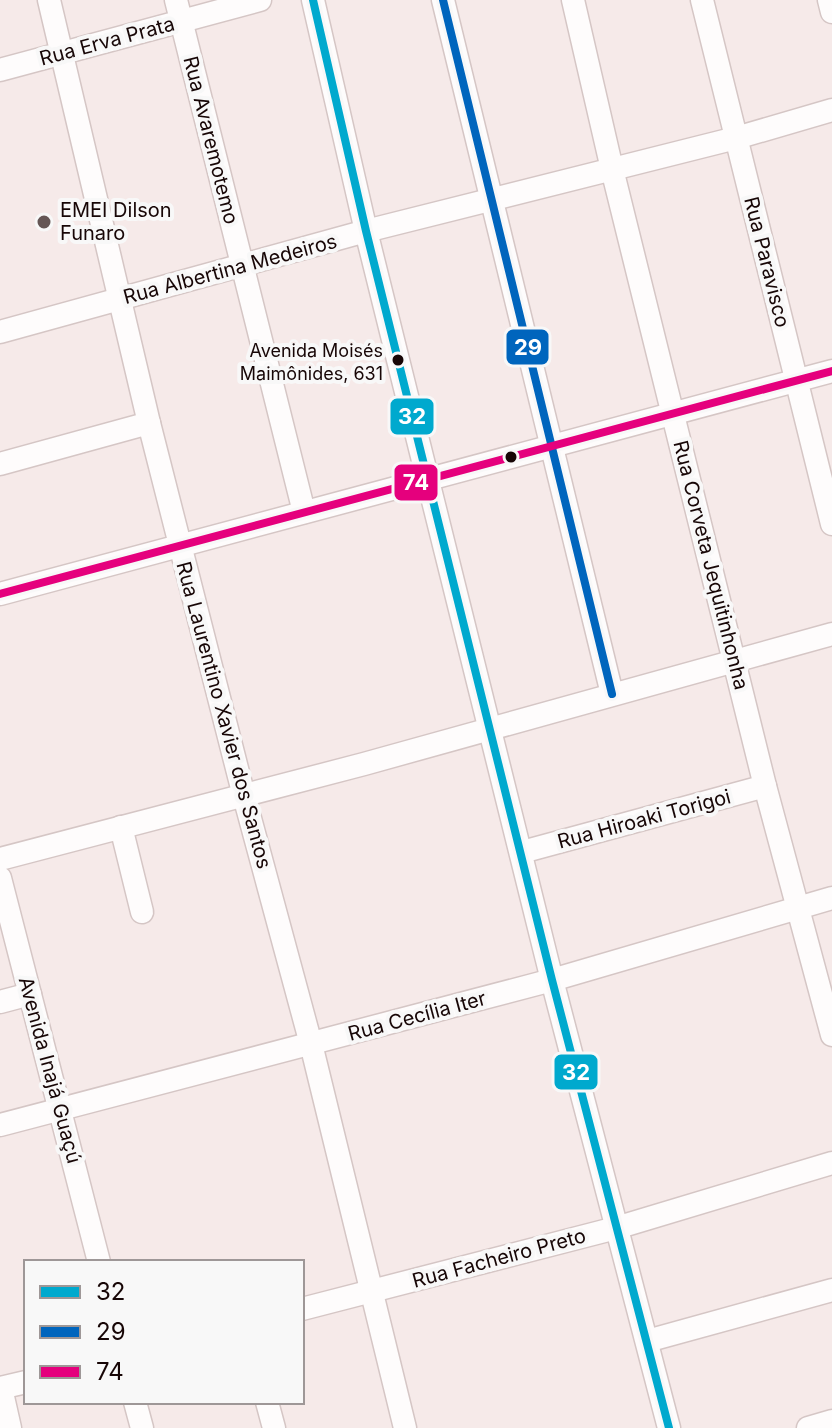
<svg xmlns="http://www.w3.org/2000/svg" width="832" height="1428" font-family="Inter,sans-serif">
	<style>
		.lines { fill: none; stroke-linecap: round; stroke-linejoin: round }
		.minor-casing { stroke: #d5c6c5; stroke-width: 25 }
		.minor { stroke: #fefcfc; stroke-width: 22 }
		.bus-1-casing { stroke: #f8f8f8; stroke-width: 14 }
		.bus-2-casing { stroke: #f8f8f8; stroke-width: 14 }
		.bus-3-casing { stroke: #f8f8f8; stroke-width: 14 }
		.bus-1 { stroke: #00a9ce; stroke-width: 8 }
		.bus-2 { stroke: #0065bd; stroke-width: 8 }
		.bus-3 { stroke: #e5007d; stroke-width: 8 }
		.poi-dot { fill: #655655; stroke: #f8f8f8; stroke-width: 3 }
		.bus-dot { fill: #170606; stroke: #f8f8f8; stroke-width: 3 }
		.labels { text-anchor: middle; stroke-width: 8; stroke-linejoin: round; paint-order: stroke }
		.bus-label { font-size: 18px; fill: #170606; stroke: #f8f8f8; text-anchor: end }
		.street-label { font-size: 20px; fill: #170606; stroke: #f8f8f8 }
		.poi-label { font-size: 20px; fill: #170606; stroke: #f8f8f8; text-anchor: start }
		.line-badge { stroke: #f8f8f8; stroke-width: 3 }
		.badge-label { font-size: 22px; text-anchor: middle; font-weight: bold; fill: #fff }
	</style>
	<rect width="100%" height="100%" fill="#f6eae9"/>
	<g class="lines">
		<defs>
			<g id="minor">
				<polyline points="49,0 149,423 244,796 311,1044 405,1428"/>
				<polyline points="176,0 304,512"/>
				<polyline points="313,0 366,231 552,980 669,1428"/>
				<polyline points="443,0 612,694"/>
				<polyline points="573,0 612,169 765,786 832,1035"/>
				<polyline points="702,0 832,524"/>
				<polyline points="829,0 832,12"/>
				<polyline points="0,70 260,0"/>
				<polyline points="0,332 366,231 736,138 832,110"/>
				<polyline points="0,464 149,423"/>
				<polyline points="0,594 832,371"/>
				<polyline points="121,827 142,912"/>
				<polyline points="522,852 765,786"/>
				<polyline points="0,859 364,764 832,634"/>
				<polyline points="0,878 99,1262"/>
				<polyline points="0,1002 30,994"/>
				<polyline points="0,1125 552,980 832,898"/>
				<polyline points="302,1309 616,1228 832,1163"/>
				<polyline points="647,1341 832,1290"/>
				<polyline points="0,1388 26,1382"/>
				<polyline points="1,1388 10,1428"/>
				<polyline points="135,1402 142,1428"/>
				<polyline points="267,1402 274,1428"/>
				<polyline points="808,1428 832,1421"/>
			</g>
		</defs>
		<!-- minor casing -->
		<use href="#minor" class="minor-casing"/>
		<!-- minor -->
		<use href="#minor" class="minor"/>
		<defs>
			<polyline id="bus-1" points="313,0 366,231 552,980 669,1428"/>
			<polyline id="bus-2" points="443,0 612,694"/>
			<polyline id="bus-3" points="0,594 832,371"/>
		</defs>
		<!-- bus-1 casing -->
		<use href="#bus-1" class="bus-1-casing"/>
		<!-- bus-2 casing -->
		<use href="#bus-2" class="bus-2-casing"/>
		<!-- bus-3 casing -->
		<use href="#bus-3" class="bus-3-casing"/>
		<!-- bus-1 -->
		<use href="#bus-1" class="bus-1"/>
		<!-- bus-2 -->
		<use href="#bus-2" class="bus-2"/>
		<!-- bus-3 -->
		<use href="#bus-3" class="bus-3"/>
	</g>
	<!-- markers -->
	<circle class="poi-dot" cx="44" cy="222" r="8"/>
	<g class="bus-dot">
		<circle cx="398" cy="360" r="7"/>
		<circle cx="511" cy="457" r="7"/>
	</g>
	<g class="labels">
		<!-- bus labels -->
		<g class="bus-label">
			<text x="383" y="357">Avenida Moisés<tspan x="383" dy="23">Maimônides, 631</tspan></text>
		</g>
		<!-- street labels -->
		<g class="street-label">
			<text transform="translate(107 41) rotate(-15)" y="7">Rua Erva Prata</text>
			<text transform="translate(211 140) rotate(76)" y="7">Rua Avaremotemo</text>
			<text transform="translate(767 262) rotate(76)" y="7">Rua Paravisco</text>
			<text transform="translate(230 269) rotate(-15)" y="7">Rua Albertina Medeiros</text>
			<text transform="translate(711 565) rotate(76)" y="7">Rua Corveta Jequitinhonha</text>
			<text transform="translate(224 715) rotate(75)" y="7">Rua Laurentino Xavier dos Santos</text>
			<text transform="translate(644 819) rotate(-15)" y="7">Rua Hiroaki Torigoi</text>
			<text transform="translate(417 1016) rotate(-15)" y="7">Rua Cecília Iter</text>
			<text transform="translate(50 1070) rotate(75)" y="7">Avenida Inajá Guaçú</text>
			<text transform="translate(499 1258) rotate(-15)" y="7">Rua Facheiro Preto</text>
		</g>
		<!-- poi labels -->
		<g class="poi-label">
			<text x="60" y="217">EMEI Dilson<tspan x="60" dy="23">Funaro</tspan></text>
		</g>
	</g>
	<g class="line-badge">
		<rect x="505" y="328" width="45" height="38" rx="8" fill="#0065bd"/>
		<rect x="389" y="397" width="46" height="39" rx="8" fill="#00a9ce"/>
		<rect x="393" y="463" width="46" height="39" rx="8" fill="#e5007d"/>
		<rect x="553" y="1053" width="46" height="38" rx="8" fill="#00a9ce"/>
	</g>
	<g class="badge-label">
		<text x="528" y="355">29</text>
		<text x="412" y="424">32</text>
		<text x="416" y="490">74</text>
		<text x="576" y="1080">32</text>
	</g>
	<!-- legend -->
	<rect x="24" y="1260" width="280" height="144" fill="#f8f8f8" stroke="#9e9797" stroke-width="2"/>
	<rect x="40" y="1286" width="40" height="12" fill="#00a9ce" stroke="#9e9797" stroke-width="2"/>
	<text x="96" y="1300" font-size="24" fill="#170606">32</text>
	<rect x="40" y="1326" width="40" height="12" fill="#0065bd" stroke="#9e9797" stroke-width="2"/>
	<text x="96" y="1340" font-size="24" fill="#170606">29</text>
	<rect x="40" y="1366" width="40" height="12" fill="#e5007d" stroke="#9e9797" stroke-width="2"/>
	<text x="96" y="1380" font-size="24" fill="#170606">74</text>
</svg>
